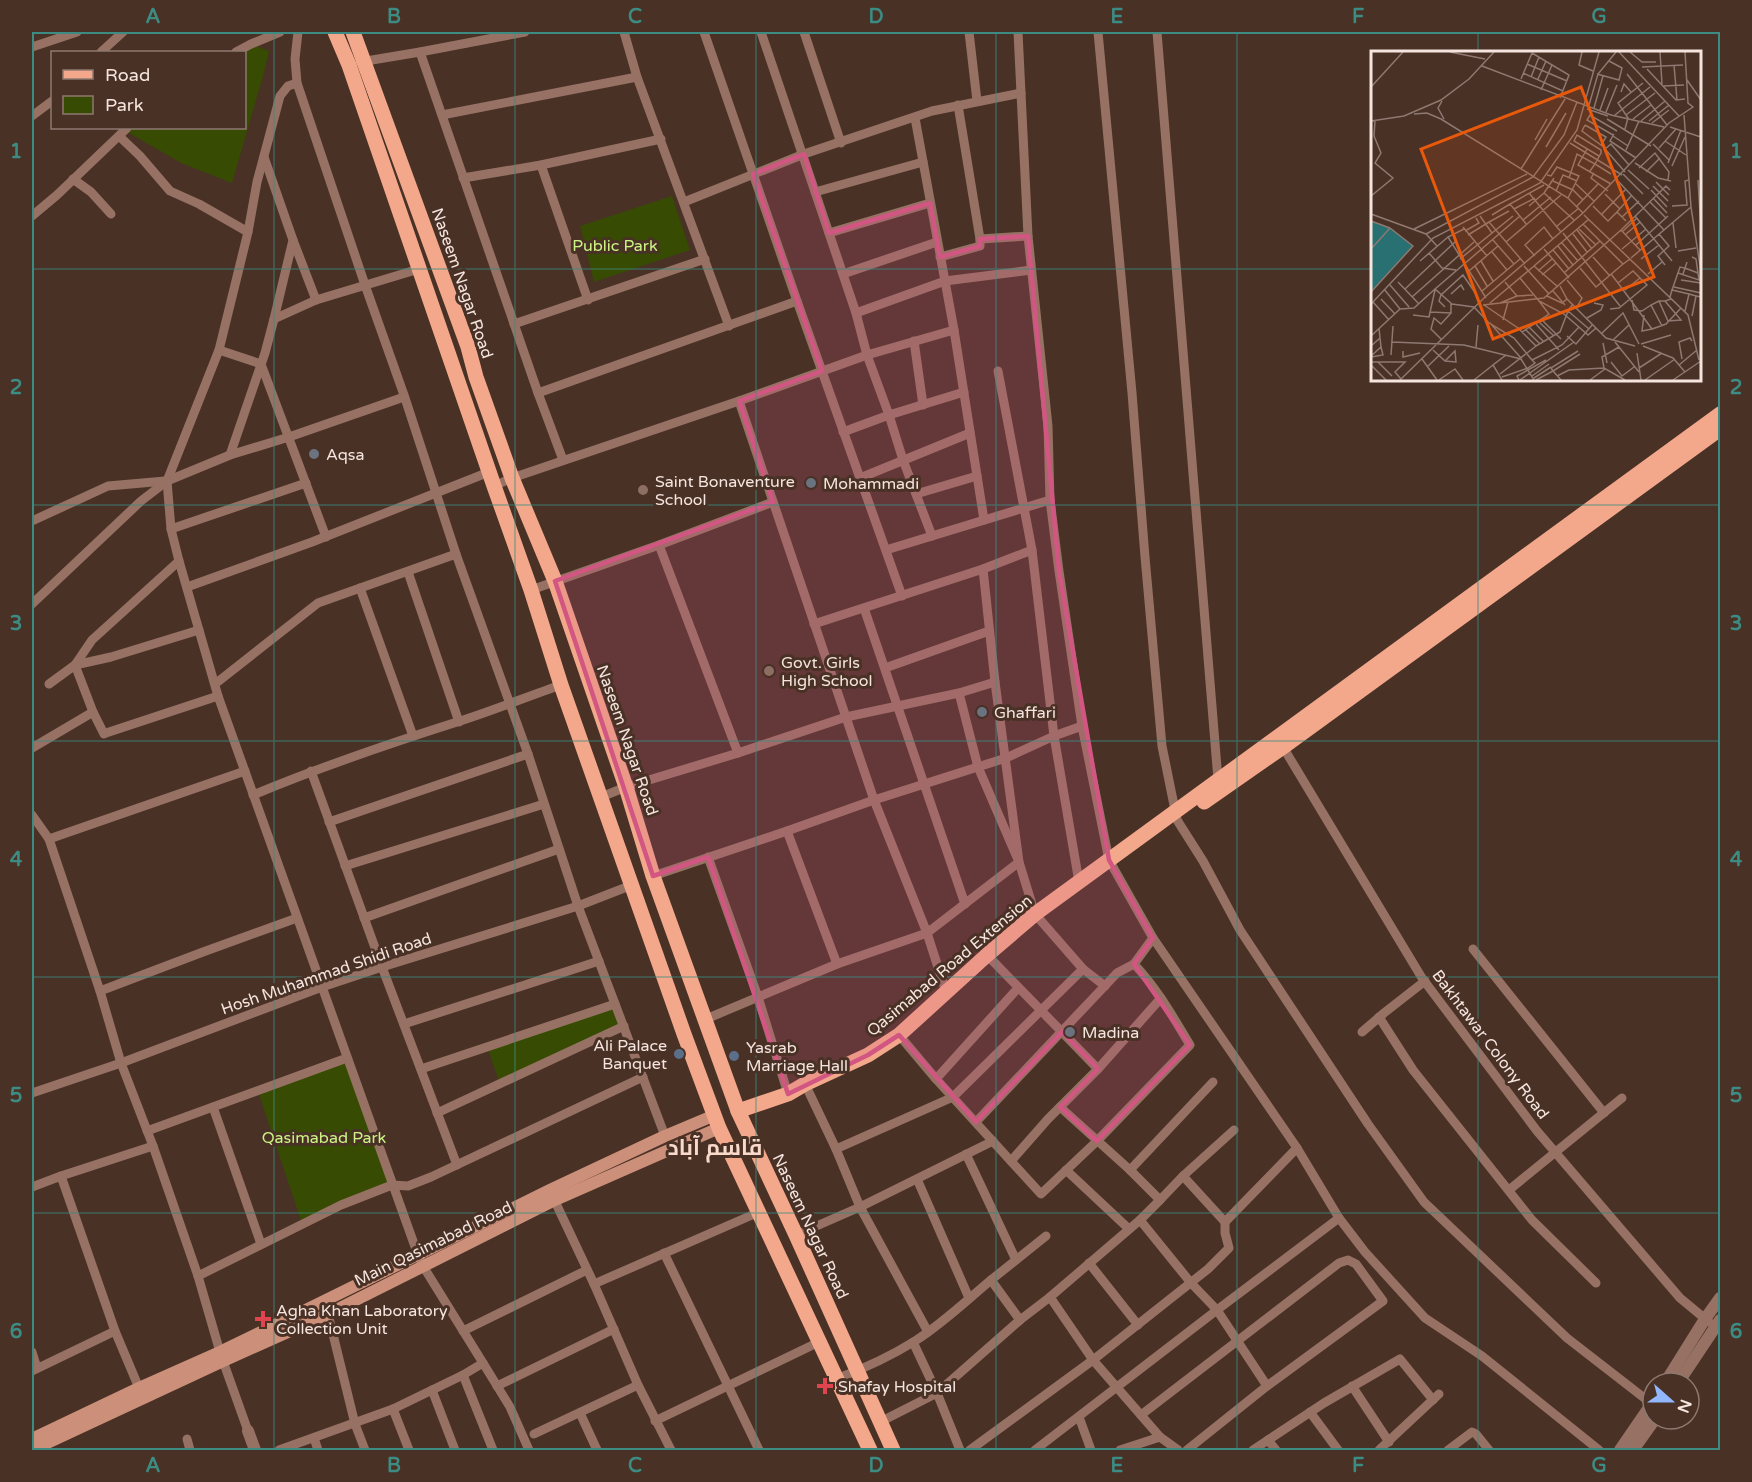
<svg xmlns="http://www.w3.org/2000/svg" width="1752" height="1482" font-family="'Varela Round',Cairo,sans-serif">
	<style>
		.green { fill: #374b03 }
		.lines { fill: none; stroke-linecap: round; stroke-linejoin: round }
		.minor { stroke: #977163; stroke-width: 9 }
		.tertiary { stroke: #977163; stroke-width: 12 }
		.secondary { stroke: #cc907a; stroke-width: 12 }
		.primary { stroke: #f4a88b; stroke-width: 15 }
		.marked { fill: #d15682; fill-opacity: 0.2; stroke: #d15682; stroke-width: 4.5; stroke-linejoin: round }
		.grid { fill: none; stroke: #3d8c84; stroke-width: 1.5; stroke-opacity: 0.55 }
		.worship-dot { fill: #6b7280; stroke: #493126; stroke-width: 2 }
		.education-dot { fill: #8d6e63; stroke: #493126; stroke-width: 2 }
		.service-dot { fill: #5c6f8a; stroke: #493126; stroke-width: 2 }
		.health-dot { fill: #e0444e; stroke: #493126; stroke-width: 2 }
		.labels { text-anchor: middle; stroke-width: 6; stroke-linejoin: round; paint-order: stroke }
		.park-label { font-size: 16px; fill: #ccf484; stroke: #493126 }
		.street-label { font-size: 16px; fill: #f5e5de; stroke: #493126 }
		.poi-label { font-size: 16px; fill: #f5e5de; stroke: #493126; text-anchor: start }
		.district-label { font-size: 22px; font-weight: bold; fill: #f8d9ca; stroke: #493126 }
		.inset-road { fill: none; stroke: #8e7970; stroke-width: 1.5 }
		.view { fill: #e8590c; fill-opacity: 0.15; stroke: #e8590c; stroke-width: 3 }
		.inset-edge { fill: none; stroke: #f5e5de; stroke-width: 3 }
		.neatline { fill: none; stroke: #3d8c84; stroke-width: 2 }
		.grid-label { font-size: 20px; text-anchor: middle; font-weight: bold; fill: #3d8c84 }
	</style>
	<rect width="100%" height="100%" fill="#493126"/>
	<!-- green -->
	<g class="green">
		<polygon points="251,44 269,51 263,76 232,183 181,163 124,130 127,128 244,128 244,52"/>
		<polygon points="672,196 690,250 594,282 580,226"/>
		<polygon points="615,1004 624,1026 500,1084 487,1047"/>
		<polygon points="347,1058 392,1185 302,1224 258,1091"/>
	</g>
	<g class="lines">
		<!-- minor -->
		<g class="minor">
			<polyline points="624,32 637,77 729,326"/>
			<polyline points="704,32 797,301 902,596"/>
			<polyline points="761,32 856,313 867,355 889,415 903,460 932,536"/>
			<polyline points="804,32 841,143"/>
			<polyline points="969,32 977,101"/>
			<polyline points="1018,32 1028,236 1048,426 1050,500 1059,571 1082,726 1109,860 1153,938 1297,1148 1339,1218 1365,1252 1425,1318 1482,1356 1599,1450"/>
			<polyline points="1098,32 1132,393 1145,557 1162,746 1177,820 1203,861 1240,930 1368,1124 1424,1202 1567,1338 1652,1404"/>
			<polyline points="1157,32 1218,780"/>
			<polyline points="32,47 77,32"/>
			<polyline points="101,52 123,32"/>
			<polyline points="236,52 251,44 280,32"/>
			<polyline points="420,52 538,393 563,460"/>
			<polyline points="360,62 420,52 525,32"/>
			<polyline points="297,83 365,285 404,395 456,554"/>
			<polyline points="958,105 980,239 1028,236"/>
			<polyline points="442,115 637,77"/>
			<polyline points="32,116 52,101"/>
			<polyline points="915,118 954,330"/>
			<polyline points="119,136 140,156 170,191 199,204 248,232"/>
			<polyline points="264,157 293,240 274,319"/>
			<polyline points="541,165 588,300"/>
			<polyline points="463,178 541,165 661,139"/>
			<polyline points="73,179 91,192 111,214"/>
			<polyline points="815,192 923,162"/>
			<polyline points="684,202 804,154 932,111 1021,93"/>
			<polyline points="32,216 57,195 127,128"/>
			<polyline points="829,233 930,203"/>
			<polyline points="293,240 316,300"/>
			<polyline points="940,257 980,246 980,239"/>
			<polyline points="843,274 937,242"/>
			<polyline points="856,313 945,281 1031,270"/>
			<polyline points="514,324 705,259"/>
			<polyline points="914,341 923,405"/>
			<polyline points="219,350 261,364 326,537"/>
			<polyline points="998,371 1032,550"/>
			<polyline points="538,393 797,301"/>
			<polyline points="739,401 874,800 927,933 946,992"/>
			<polyline points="843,432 889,415 964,392"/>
			<polyline points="230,455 265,353 274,319 316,300 419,269"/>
			<polyline points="860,478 970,433"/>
			<polyline points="494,486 512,478 739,401 867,355 954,330 984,520"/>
			<polyline points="916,494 977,476"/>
			<polyline points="32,521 108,486 165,481"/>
			<polyline points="171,529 306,483"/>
			<polyline points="659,545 773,502"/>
			<polyline points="886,550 1050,500"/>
			<polyline points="983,569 995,682 1019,862 1035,914 1083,969 1105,986"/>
			<polyline points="408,572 459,722"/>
			<polyline points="187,587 312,542 489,472"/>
			<polyline points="360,588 413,736"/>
			<polyline points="531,590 659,545 738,753 626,787 601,797"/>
			<polyline points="32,604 141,501 167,481 230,455 289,437 404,397"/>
			<polyline points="864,608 965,904"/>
			<polyline points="814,624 983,569 1032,550 1054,736 1079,882"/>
			<polyline points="885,668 989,631"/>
			<polyline points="49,684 75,665 111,657 199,630"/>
			<polyline points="215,684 318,603 456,554 528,754 578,906 665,1136"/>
			<polyline points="93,712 75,665 92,640 179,561"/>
			<polyline points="1283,747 1422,978 1537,1131 1680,1298 1709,1322"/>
			<polyline points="32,748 93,712 104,734 106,733 218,696"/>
			<polyline points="738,753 846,717 959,693 995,682"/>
			<polyline points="311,771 382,967 457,1165"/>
			<path d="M253,795c67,-28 135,-51 204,-73 35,-11 69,-25 104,-37"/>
			<polyline points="32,815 49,839 245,771"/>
			<polyline points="329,822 528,754"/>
			<polyline points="787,831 837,964"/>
			<polyline points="49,839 100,991"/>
			<polyline points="708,857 758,997 788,1094"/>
			<polyline points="345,866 544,804"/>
			<polyline points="653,876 787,831 874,800 1006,758 1054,736 1082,726"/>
			<polyline points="364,918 559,849"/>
			<polyline points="1473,949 1604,1113"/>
			<polyline points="987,955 1098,1069 1048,1119 1011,1161"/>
			<polyline points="1379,1017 1413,1070 1532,1220 1596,1283"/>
			<polyline points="706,1019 837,964 927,933 1019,862 978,767 959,693"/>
			<polyline points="404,1024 599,961"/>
			<polyline points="1362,1032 1384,1013 1425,981"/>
			<path d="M899,1035l37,44 105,115 56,-53 93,-96c-17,-28 -33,-57 -56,-81l19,-26"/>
			<polyline points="421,1069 615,1004"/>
			<polyline points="1098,1069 1161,998"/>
			<polyline points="936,1079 1018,988"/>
			<polyline points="805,1084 836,1149 860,1207 928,1332"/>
			<polyline points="32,1093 121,1063 322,987 382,967 578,906 632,885"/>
			<polyline points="213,1107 261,1244"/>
			<polyline points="437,1113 624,1026"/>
			<polyline points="976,1122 1117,973 1134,964"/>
			<polyline points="147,1131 347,1058"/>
			<polyline points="836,1149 953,1097 1083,969"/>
			<polyline points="966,1154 1016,1260"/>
			<polyline points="1066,1170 1129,1229"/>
			<polyline points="1130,1170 1213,1082"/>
			<polyline points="1183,1176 1234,1130"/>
			<polyline points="917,1179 969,1298"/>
			<polyline points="32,1187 61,1176"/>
			<polyline points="1509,1190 1622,1098"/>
			<polyline points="552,1195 594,1284"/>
			<polyline points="1140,1220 1160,1200"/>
			<polyline points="1225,1222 1297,1148"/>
			<polyline points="796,1235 860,1207 993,1141"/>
			<polyline points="664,1253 759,1450"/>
			<polyline points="1089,1263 1138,1325"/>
			<polyline points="198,1276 153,1146 121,1063 100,991 203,952 297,918"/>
			<polyline points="991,1280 1046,1236"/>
			<polyline points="1050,1297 1093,1360 1208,1269 1229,1248 1225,1233 1225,1222 1183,1176 1160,1200 1130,1170 1060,1107"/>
			<polyline points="328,1314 355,1424 365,1450"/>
			<polyline points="115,1331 139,1388"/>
			<polyline points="463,1331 587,1270"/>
			<polyline points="913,1342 937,1393 960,1450"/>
			<polyline points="32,1352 37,1368"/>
			<polyline points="220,1352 198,1276 341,1205 392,1185 408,1186 431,1177 643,1077"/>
			<polyline points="223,1361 248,1431"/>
			<polyline points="483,1363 510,1407 529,1450"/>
			<polyline points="32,1371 115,1331 61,1176 153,1146"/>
			<polyline points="463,1375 493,1450"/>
			<path d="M836,1379c27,-10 55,-23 79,-38 27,-17 51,-40 76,-61l29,40"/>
			<polyline points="638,1385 594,1284 759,1212"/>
			<polyline points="497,1386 614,1329"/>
			<polyline points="1352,1386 1389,1442"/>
			<polyline points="432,1390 455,1450"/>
			<polyline points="393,1409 409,1450"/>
			<polyline points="1310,1412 1338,1450"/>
			<polyline points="580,1413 597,1450"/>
			<polyline points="1141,1415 1339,1263 1348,1260 1356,1264 1383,1301 1267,1386 1187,1450"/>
			<polyline points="1079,1417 1091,1450"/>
			<polyline points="655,1421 819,1342"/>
			<polyline points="880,1422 937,1393 1020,1320 1050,1297 1140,1220 1191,1283 1217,1310 1267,1386"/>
			<polyline points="534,1434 638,1385 671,1450"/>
			<polyline points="314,1438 318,1450"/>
			<polyline points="187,1439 190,1450"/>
			<polyline points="1268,1440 1276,1450"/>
			<polyline points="279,1450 393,1409 463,1375 483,1363 423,1266 418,1255 218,696 179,561 171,529 167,481 219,350 248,232 257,182 280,96 288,86 297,83 295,59 298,32"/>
			<polyline points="970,1450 1093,1360 1160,1437 1178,1450"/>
			<polyline points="1035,1450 1217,1310 1339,1218"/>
			<polyline points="1120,1450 1160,1437"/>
			<polyline points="1253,1450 1324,1403 1400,1359 1433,1400"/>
			<polyline points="1379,1450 1439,1394"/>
			<polyline points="1448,1450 1472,1432 1476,1434 1489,1450"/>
		</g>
		<!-- tertiary -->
		<g class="tertiary">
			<polyline points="1665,1383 1705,1319 1720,1298"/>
			<polyline points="1678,1383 1720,1320"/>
			<polyline points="248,1431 255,1450"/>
			<polyline points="1620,1450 1653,1402"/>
			<polyline points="1633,1450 1655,1419"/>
		</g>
		<!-- secondary -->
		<g class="secondary">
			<polyline points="32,1439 139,1388 220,1352 550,1190 665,1136 715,1115"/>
			<polyline points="32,1450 223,1361 328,1314 555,1200 719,1128"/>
		</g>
		<!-- primary -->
		<g class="primary">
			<polyline points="335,32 349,65 494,486 531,590 561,685 684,1034 719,1128 870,1450"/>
			<polyline points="353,32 468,347 476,377 512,478 555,581 626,787 653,876 738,1111 796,1235 893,1450"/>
			<polyline points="1204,802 1283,747 1720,429"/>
			<polyline points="738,1111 788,1094 805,1084 868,1055 899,1035 987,955 1035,914 1720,414"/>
		</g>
	</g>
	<!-- marked area -->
	<path class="marked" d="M804,154l25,79 101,-30 10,54 40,-11v-7l48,-3 31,335 50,289 44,78 -19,26 56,81 -93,96 -37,-34 38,-38 -36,-37 -86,90 -77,-87 -31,20 -80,39 -80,-237 -55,19 -98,-295 218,-79 -34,-101 83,-30 -69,-197z"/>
	<!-- grid -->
	<path class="grid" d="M274,32v1418M515,32v1418M756,32v1418M996,32v1418M1237,32v1418M1478,32v20M32,269h1340M1700,269h20M1478,380v1070M32,505h1688M32,741h1688M32,977h1688M32,1213h1688"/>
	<!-- markers -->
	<g class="worship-dot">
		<circle cx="314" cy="454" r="6"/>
		<circle cx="811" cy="483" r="6"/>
		<circle cx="982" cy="712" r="6"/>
		<circle cx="1070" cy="1032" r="6"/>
	</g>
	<g class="education-dot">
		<circle cx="643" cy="490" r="6"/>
		<circle cx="769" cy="671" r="6"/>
	</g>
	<g class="service-dot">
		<circle cx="679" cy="1054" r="6"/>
		<circle cx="734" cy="1056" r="6"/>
	</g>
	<g class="health-dot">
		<path d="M260 1310h6v6h6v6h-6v6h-6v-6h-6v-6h6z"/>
		<path d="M822 1377h6v6h6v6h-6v6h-6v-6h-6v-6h6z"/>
	</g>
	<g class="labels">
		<!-- park labels -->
		<g class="park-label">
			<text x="615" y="251">Public Park</text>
			<text x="324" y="1143">Qasimabad Park</text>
		</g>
		<!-- street labels -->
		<g class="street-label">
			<text transform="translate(463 283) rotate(71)" y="6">Naseem Nagar Road</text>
			<text transform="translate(628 740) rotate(71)" y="6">Naseem Nagar Road</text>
			<text transform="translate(949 965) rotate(-40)" y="6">Qasimabad Road Extension</text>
			<text transform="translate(326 973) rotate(-19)" y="6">Hosh Muhammad Shidi Road</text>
			<text transform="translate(1491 1044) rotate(53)" y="6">Bakhtawar Colony Road</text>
			<text transform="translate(811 1226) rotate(65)" y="6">Naseem Nagar Road</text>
			<text transform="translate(433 1243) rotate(-26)" y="6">Main Qasimabad Road</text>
		</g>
		<!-- poi labels -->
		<g class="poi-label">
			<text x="326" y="460">Aqsa</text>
			<text x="655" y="487">Saint Bonaventure<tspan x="655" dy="18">School</tspan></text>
			<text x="823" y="489">Mohammadi</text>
			<text x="781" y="668">Govt. Girls<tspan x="781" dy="18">High School</tspan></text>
			<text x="994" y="718">Ghaffari</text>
			<text x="1082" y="1038">Madina</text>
			<text x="667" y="1051" text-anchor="end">Ali Palace<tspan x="667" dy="18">Banquet</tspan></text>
			<text x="746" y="1053">Yasrab<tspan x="746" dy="18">Marriage Hall</tspan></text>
			<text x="276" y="1316">Agha Khan Laboratory<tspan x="276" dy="18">Collection Unit</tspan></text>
			<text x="838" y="1392">Shafay Hospital</text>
		</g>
		<!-- district labels -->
		<g class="district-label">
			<text x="715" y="1155">قاسم آباد</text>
		</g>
	</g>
	<!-- overview -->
	<g transform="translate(1371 51)">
		<rect width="330" height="330" fill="#493126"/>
		<path d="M0,170l19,7 23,18 -42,46z" fill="#287071"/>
		<path class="inset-road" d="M79,1l35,7M211,1l-3,13 14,6M248,1l60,64M259,1l12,10h14M289,1l2,32M161,2l37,22 -9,23M156,13l40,17M303,14l3,35M111,15l129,49 53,12M271,16l41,-2M276,18l29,31 9,-1M152,22l40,18M226,23l22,6 3,-12 -13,-7M256,23l40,51M160,26l8,-20M150,28l11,-26M167,28l8,-18M316,29l14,20M292,35l21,-1M0,36l32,-35M170,39l11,-25M250,41l3,-8 7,8M71,50l-4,7 6,11M218,54l9,-31 18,-22M223,57l9,-32M216,58l21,7M229,59l8,-22M235,61l11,-27M43,63l13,-1 14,6 127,79 15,15M244,64l35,-28M255,64l29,-22M313,64l7,92 10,65M236,68l44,27M262,68l18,-14M0,70l33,-5 37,-16 28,-21 25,-27M270,70l24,-20M278,70l20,-16M281,72l17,-13M214,74l-3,6 23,17M214,74l21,12 -5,8M299,76l31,10M254,78l3,-11 -10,-15 25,-20M243,83l-4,7 26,17M242,84l-26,-15 3,-5 27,16M242,85l15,10M164,89l12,-21M294,90l21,14M199,92l52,32M282,93l16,16M175,96l20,-34M288,97l17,-19M216,98l-9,16 33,19M255,99l13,-29M228,105l-25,-15 3,-6 24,15v3l-6,11 16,10M264,112l23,15 13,3M297,112l13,-33M301,115l13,-29M268,117l16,-15 14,19 -1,8M150,118l44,-70M257,119l21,19M254,121l-20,-23 6,-5 18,21M275,121l14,-14M223,122l-3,5 17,13M252,123l20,20M176,124l4,1 6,-9 22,9 -11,22M198,127l8,-24 18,10 -5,7M327,129l3,49M182,130l20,9 10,10M247,130l46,49M285,131l13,13M205,133l18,17M282,135l15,15M280,139l16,17M185,140l7,-16 14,6M158,142l32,39M173,142l10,-15M234,143l15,15M0,145l22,-18 -18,-15 6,-10 -7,-17 1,-15M282,147l14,15M279,151l16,16M158,155l15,-13 30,27M206,155l22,-23M222,155l15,15 9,-9M301,155l15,-1 -2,-24 4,-1M143,158l21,-11M138,160l-20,11 36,42M0,163l55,20 11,12M121,164l18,-11M213,164l104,100 11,45M230,164l25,-26M109,165l12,17M264,165l37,45M251,166l17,-16M152,169l28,-23M0,170l19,7M255,170l-9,-9 15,-17M302,172l3,25M212,173l40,40 7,-5M156,174l-17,-21 34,-19M186,175l22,-18M92,176l24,29M43,178l113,-55M93,178l-16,8 38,61M208,178l17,16M206,179l15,19M250,179l45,-44 4,4M94,180l14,-8 -3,-5M252,180l14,-13M192,182l57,73M55,183l107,-57 31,-42 13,-33M202,183l14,18M255,183l14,-12M288,183l10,12 -11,10 7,9M97,184l21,-13M122,189l21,24M135,191l55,-47M191,192l16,18M265,194l32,-29M187,195l15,19M0,198l19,-21 23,18 -42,46M173,198l25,29M251,198l24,-20M182,199l16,19M307,200l18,-3M121,201l15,18M58,202l13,15 14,2M164,205l-10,-11 19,-18 9,12M222,206l17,19M260,207l60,-51M89,208l53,-43M270,208l18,-14M49,210l28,-24M110,210l12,20M316,211l-2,6 13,5M104,215l12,20M153,215l25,28M209,217l16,19 27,-23M98,220l29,-25M167,220l14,-12M193,222l36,-32M307,222l21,7 -3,-21 -4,-2M277,223l14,-12M171,224l14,-12M149,227l19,23 25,13 24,21 8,-7M196,229l15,18 -5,9M310,229l20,3M27,231l21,22M134,231l12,14 16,-1M247,232l34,46 14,-5 15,-16M19,234l19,22M189,235l7,13 39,39 29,8M187,236l-24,-21 55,-47M303,236l27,6M13,238l16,20M34,238l51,-48M64,238l85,-73M254,239l15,-12M301,239l8,-23 5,1 -2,6M111,240l38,-32M182,240l12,14M80,243l10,-9 3,5M176,245l15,7 5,-4M41,246l62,-55M299,246l2,-7 17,4M10,248l14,15M261,249l2,10 8,1 9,-6M288,250l-8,4 11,21M294,250h-6l9,20 13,-1 -16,-19 6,-2M2,251l16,18M119,252l44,-37M129,252l17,-7M0,253l62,-66 107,-55 37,-53 22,-78M202,253l-5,7 21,18M112,254l61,-7 77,-68 19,20M113,254l34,23 18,18 24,-14 8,-21M74,256l-6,-6 2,-6 22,-20 13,19M239,258l9,-1 28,-23 -14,-14 -15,12 -7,-9M314,260l4,-17 7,2M59,261l21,1v-9M42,264l16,2 6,-27M273,264l-2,16 10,-2M321,265l4,-20 5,1M216,267l14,-8 2,-5 -9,-2M132,269l5,-18M171,269l19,19M168,271l15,14M119,272l31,35M165,273l23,26M158,276l15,15M154,278l15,15M151,281l27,-18 -10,-13M231,282l21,-20 16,31M0,285l29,-27 14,-1 21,-19 17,15 22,3 15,16 25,15 18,22 30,-15 17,-18M196,285l9,8 17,-20M70,288l-10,-10 3,-11 7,6 10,-11M242,289l16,-15M21,291l72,3 49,12 8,2 13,21M244,291l24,30M232,292l4,20M270,293l30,-9M0,295l9,-8 -1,-10M272,295l30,12 12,14M105,296l2,-22M62,299l12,11 11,1 -1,-11 -10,10M32,300v6l17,-4M266,302l4,27M20,304l2,-29M0,305l10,-9 -1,-9M0,306l12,-2 -2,-8M51,308l15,21M311,308l-3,-17 11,-4 2,3M0,311h34l-10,10 6,7M7,311l14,14M240,311l11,14 12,-9M0,314l15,15M308,314l18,-15M56,316l22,-21M233,317l-2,-11 17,-10M268,317l23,-15M182,320l-2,-3 27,-17M182,320l27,-17M129,323l36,-28M161,325l17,-12M186,325l12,-6 35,-2 21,12M131,326l26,-9 7,-5 -3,-3M163,327l17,-11M29,329l85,-83 98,-84 86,-90 24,-16 -5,-4 -3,-51M68,329l16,-11 8,11M103,329l19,-15M131,329l-9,-15 13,-10M148,329l-2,-4 29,-16M149,329l54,-38M165,329l17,-9 8,9M219,329l15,-11M274,329l30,-21M302,329l28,-19"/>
		<path class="view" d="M210,36l73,190 -161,62 -72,-190z"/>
		<rect width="330" height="330" class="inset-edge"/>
	</g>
	<!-- border -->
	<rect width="1752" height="1482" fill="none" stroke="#493126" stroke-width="66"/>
	<!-- legend -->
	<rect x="51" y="51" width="195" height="78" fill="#493126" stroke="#8e7970" stroke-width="1.5"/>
	<rect x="63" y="70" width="30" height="9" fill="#f4a88b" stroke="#8e7970" stroke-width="1.5"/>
	<text x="105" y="81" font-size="18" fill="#f5e5de">Road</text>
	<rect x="63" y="96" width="30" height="18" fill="#374b03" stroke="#8e7970" stroke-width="1.5"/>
	<text x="105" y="111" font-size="18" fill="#f5e5de">Park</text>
	<!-- north arrow -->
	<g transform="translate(1671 1401) rotate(111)"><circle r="28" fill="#493126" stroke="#8e7970" stroke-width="1.5"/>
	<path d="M0-4.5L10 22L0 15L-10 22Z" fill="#92b7fd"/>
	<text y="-9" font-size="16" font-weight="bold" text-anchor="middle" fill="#f5e5de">N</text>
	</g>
	<rect x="33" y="33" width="1686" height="1416" class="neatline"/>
	<g class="grid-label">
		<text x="153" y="23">A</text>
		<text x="394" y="23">B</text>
		<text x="635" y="23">C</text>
		<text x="876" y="23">D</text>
		<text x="1117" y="23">E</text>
		<text x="1358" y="23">F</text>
		<text x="1599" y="23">G</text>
		<text x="16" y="158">1</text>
		<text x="1736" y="158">1</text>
		<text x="16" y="394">2</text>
		<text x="1736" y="394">2</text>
		<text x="16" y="630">3</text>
		<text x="1736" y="630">3</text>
		<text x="16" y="866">4</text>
		<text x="1736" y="866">4</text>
		<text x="16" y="1102">5</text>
		<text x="1736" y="1102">5</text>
		<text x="16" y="1338">6</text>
		<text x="1736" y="1338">6</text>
		<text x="153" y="1472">A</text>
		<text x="394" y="1472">B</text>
		<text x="635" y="1472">C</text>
		<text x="876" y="1472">D</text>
		<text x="1117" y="1472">E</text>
		<text x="1358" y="1472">F</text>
		<text x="1599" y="1472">G</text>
	</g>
</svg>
